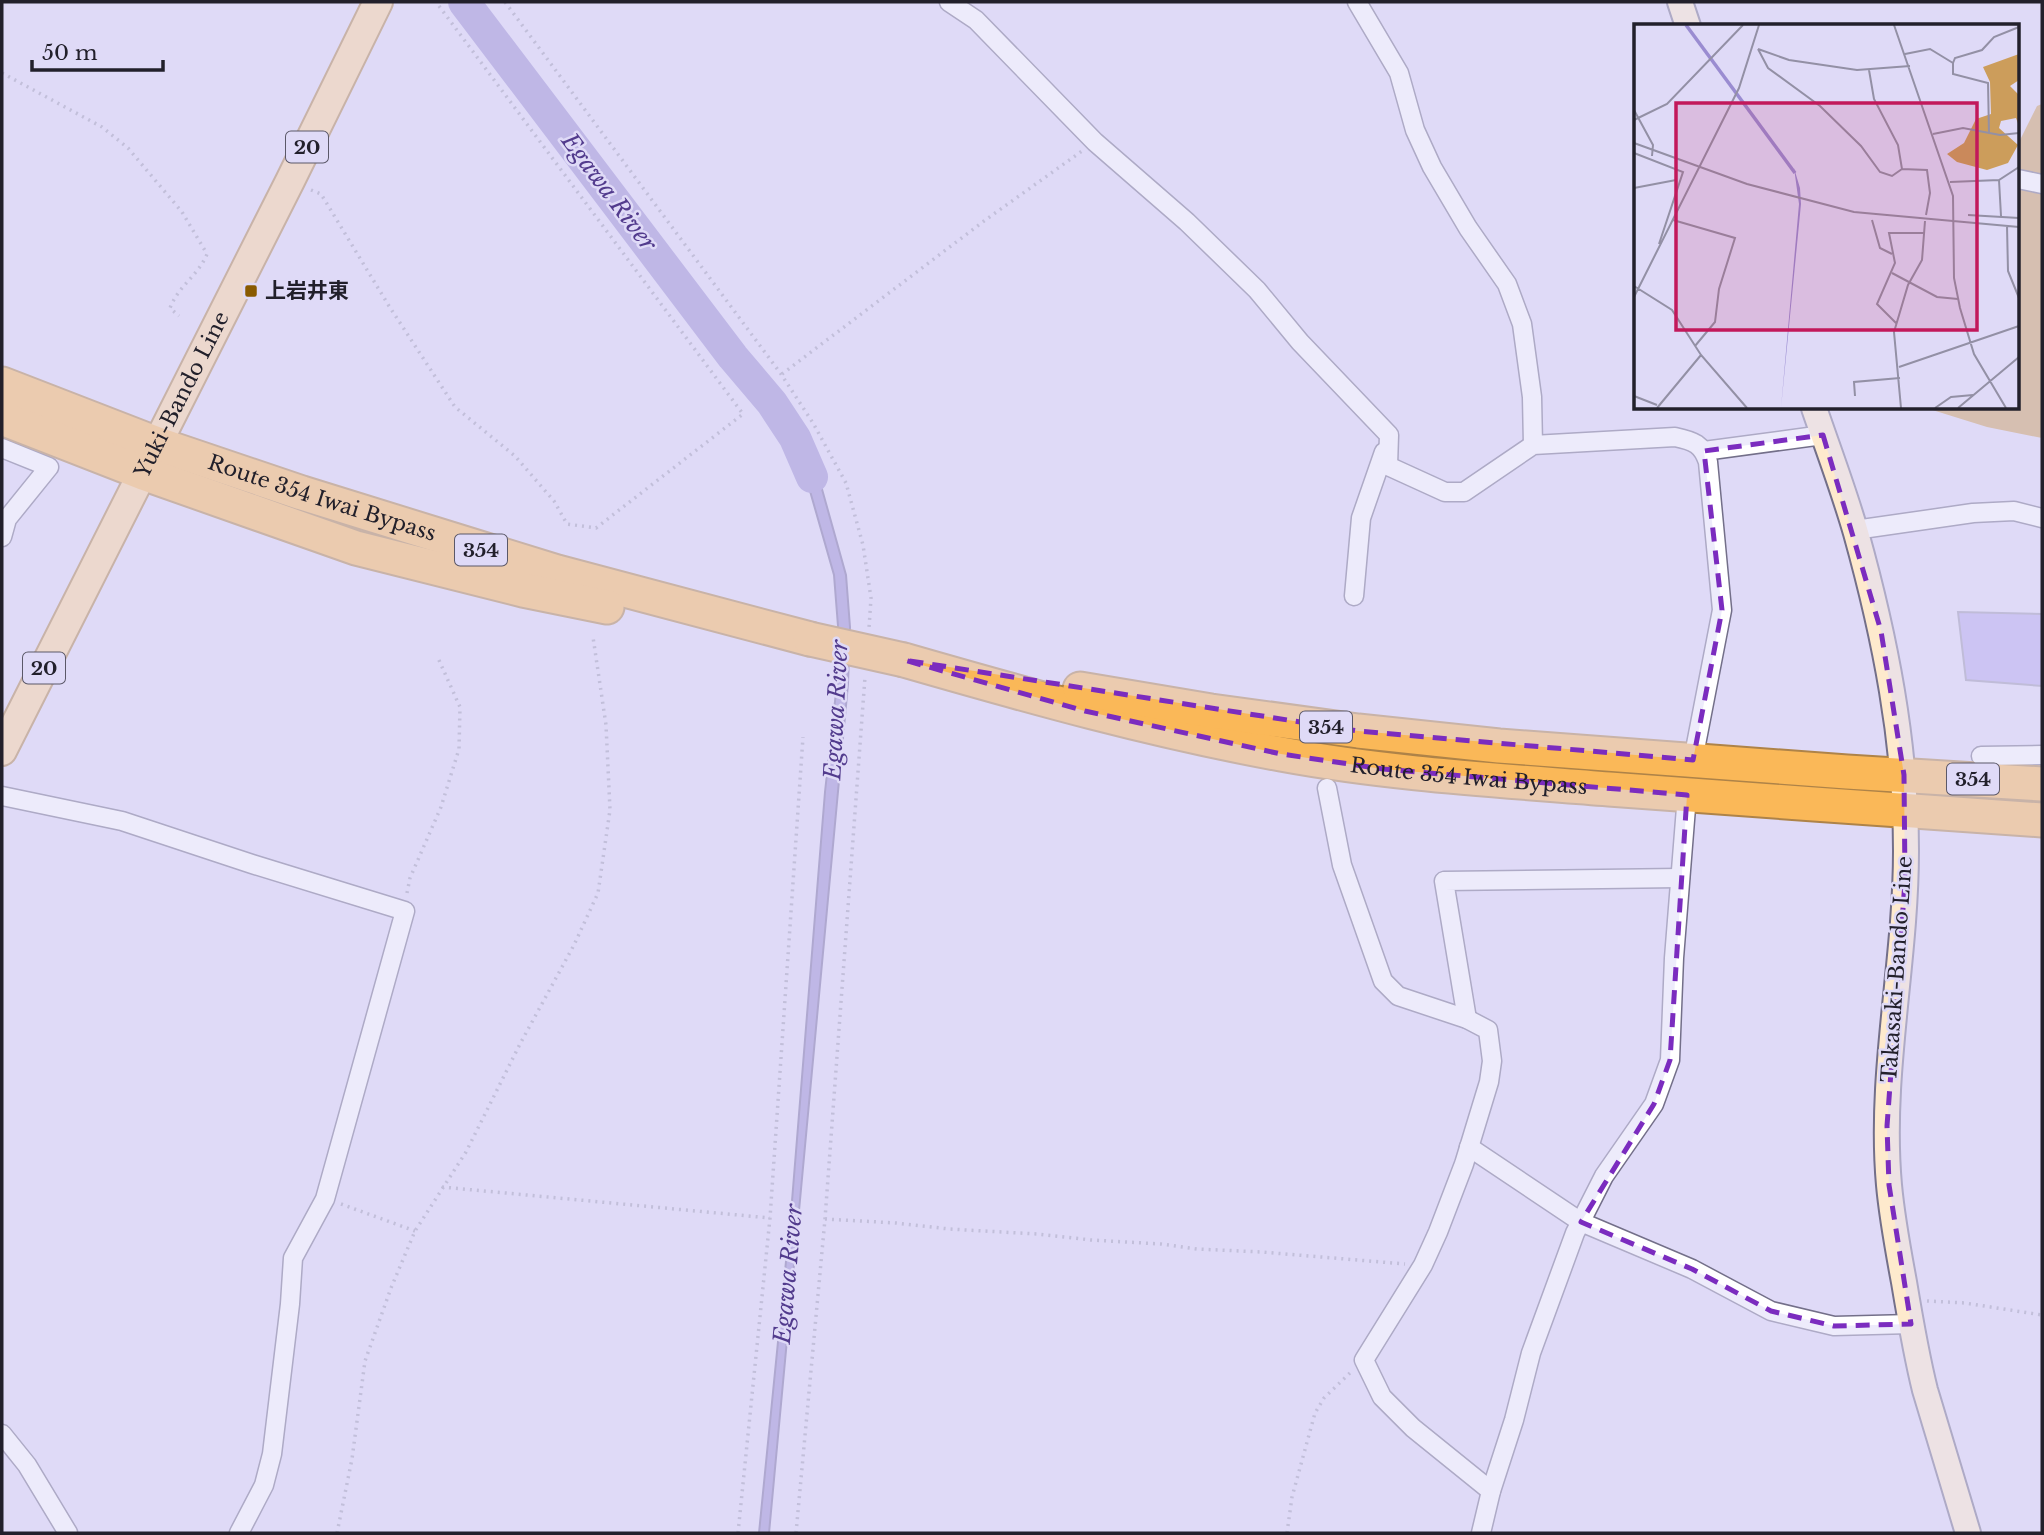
<svg xmlns="http://www.w3.org/2000/svg" width="2044" height="1535" font-family="'Libre Baskerville','Noto Sans JP',serif">
	<style>
		.forest { fill: #cc9d5b }
		.water { fill: #9a8cd1; stroke: #766c9f; stroke-width: 2 }
		.lines { fill: none; stroke-linecap: round; stroke-linejoin: round }
		.river { stroke: #9a8cd1; stroke-width: 32 }
		.building { fill: #b6a8ee; stroke: #9b97b2; stroke-width: 2 }
		.street-casing { stroke: #736f89; stroke-width: 21 }
		.secondary-casing { stroke: #736f89; stroke-width: 28 }
		.primary-casing { stroke: #ae8348; stroke-width: 32 }
		.highway-casing { stroke: #ae8348; stroke-width: 37 }
		.path { stroke: #a19db5; stroke-width: 3.5; stroke-dasharray: 2 5; stroke-linecap: butt }
		.street { stroke: #fff; stroke-width: 18 }
		.secondary { stroke: #feeacd; stroke-width: 24 }
		.primary { stroke: #fcd49b; stroke-width: 28 }
		.highway { stroke: #fab858; stroke-width: 33 }
		.highway-bridge-casing { stroke: #ae8348; stroke-width: 37; stroke-linecap: butt }
		.highway-bridge { stroke: #fab858; stroke-width: 33 }
		.marked { fill: none; stroke: #7b2cbf; stroke-width: 5; stroke-dasharray: 14 9; stroke-linejoin: round }
		.poi-dot { fill: #895a00; stroke: #dfdaf7; stroke-width: 2.5 }
		.labels { text-anchor: middle; stroke-width: 5; stroke-linejoin: round; paint-order: stroke }
		.shield { fill: #dfdaf7; stroke: #5b5868; stroke-width: 2 }
		.shield-label { font-size: 19px; font-weight: bold; fill: #22202b }
		.poi-label { font-size: 21px; font-weight: bold; fill: #22202b; stroke: #dfdaf7; text-anchor: start }
		.street-label { font-size: 21px; fill: #22202b; stroke: #dfdaf7 }
		.water-label { font-size: 23px; font-style: italic; fill: #523b8d; stroke: #dfdaf7 }
		.inset-river { fill: none; stroke: #9a8cd1; stroke-width: 3.5 }
		.inset-road { fill: none; stroke: #9390a5; stroke-width: 2 }
		.view { fill: #c2185b; fill-opacity: 0.15; stroke: #c2185b; stroke-width: 3.5 }
		.inset-edge { fill: none; stroke: #22202b; stroke-width: 3.5 }
	</style>
	<rect width="100%" height="100%" fill="#dfdaf7"/>
	<!-- forest -->
	<polygon class="forest" points="2042,104 2042,438 1987,427 1926,408 2018,408 2018,144 2037,106"/>
	<!-- water -->
	<polygon class="water" points="802,438 820,482 846,575 850,627 848,684 769,1533 759,1533 792,1201 825,792 837,683 838,626 834,575 808,484 791,440"/>
	<g class="lines">
		<!-- river -->
		<polyline class="river" points="464,2 733,357 772,403 795,438 812,477"/>
	</g>
	<!-- building -->
	<polygon class="building" points="1958,612 2042,614 2042,686 1966,680"/>
	<g class="lines">
		<defs>
			<g id="street">
				<path d="M949,2l27,18 119,122 92,80 70,68 43,52 89,93 -1,31 57,26h19l69,-47 142,-8c19,4 27,7 33,25l14,148 -29,150"/>
				<polyline points="1357,2 1399,73 1415,130 1432,167 1468,228 1507,284 1522,324 1532,397 1533,445"/>
				<polyline points="2018,179 2042,184"/>
				<polyline points="2,448 49,467 7,519 2,537"/>
				<polyline points="1704,451 1823,435"/>
				<polyline points="1855,530 1973,513 2014,511 2042,518"/>
				<polyline points="1354,596 1361,518 1384,452"/>
				<polyline points="1981,756 2042,755"/>
				<polyline points="1327,788 1342,865 1383,981 1398,996 1467,1019 1488,1030 1492,1061 1489,1082 1464,1164 1438,1232 1423,1265 1364,1360 1382,1397 1413,1428 1491,1491"/>
				<polyline points="2,796 122,821 252,864 405,911 325,1199 293,1258 290,1304 272,1454 264,1485 239,1533"/>
				<polyline points="1467,1019 1444,881 1680,878"/>
				<polyline points="1469,1147 1581,1222 1692,1269 1771,1311 1834,1326 1911,1324"/>
				<polyline points="2,1434 27,1465 68,1533"/>
				<polyline points="1481,1533 1491,1491 1514,1420 1531,1353 1575,1233 1604,1176 1654,1104 1670,1060 1674,958 1687,795"/>
			</g>
			<g id="secondary">
				<polyline points="1680,2 1688,26"/>
				<path d="M1814,408c14,41 30,83 42,125 29,104 50,210 50,318 0,112 -27,223 -17,334 3,33 9,65 15,97 6,36 12,72 21,108 14,48 29,95 43,143"/>
			</g>
			<g id="primary">
				<path id="s1" d="M2,751l288,-570 88,-179"/>
			</g>
			<g id="highway">
				<path id="s2" d="M2,384l155,60 145,49 255,79 253,67"/>
				<polyline points="2,418 143,473 356,548 523,590 607,607"/>
				<path id="s3" d="M904,660c125,36 249,71 377,94 108,20 218,26 328,35 144,11 289,21 433,31"/>
				<polyline points="1080,689 1211,711 1358,731 1499,746 1847,772 2042,784"/>
			</g>
		</defs>
		<!-- street casing -->
		<use href="#street" class="street-casing"/>
		<!-- secondary casing -->
		<use href="#secondary" class="secondary-casing"/>
		<!-- primary casing -->
		<use href="#primary" class="primary-casing"/>
		<!-- highway casing -->
		<use href="#highway" class="highway-casing"/>
		<!-- path -->
		<g class="path">
			<polyline points="505,2 781,374 813,423 846,483 863,545 871,598 869,628"/>
			<path d="M2,73l100,54 26,21 54,64 25,42c-9,22 -28,31 -37,54l9,8"/>
			<polyline points="311,190 321,194 389,306 455,407 515,456 554,501 567,524 596,528 743,414 436,2"/>
			<polyline points="782,374 984,221 1082,151"/>
			<polyline points="407,893 410,878 441,807 459,749 460,707 438,658"/>
			<polyline points="442,1187 770,1218"/>
			<polyline points="341,1204 415,1231"/>
			<polyline points="825,1219 896,1223 949,1229 1037,1234 1091,1240 1161,1244 1197,1249 1262,1252 1405,1264"/>
			<polyline points="1927,1301 1965,1303 2042,1315"/>
			<polyline points="337,1533 352,1459 365,1361 391,1288 415,1231 466,1152 520,1044 574,945 598,893 610,810 606,725 593,637"/>
			<polyline points="738,1533 770,1218 803,737"/>
			<polyline points="796,1533 825,1219 865,677"/>
			<polyline points="1287,1533 1292,1497 1315,1413 1324,1398 1352,1371"/>
		</g>
		<!-- street -->
		<use href="#street" class="street"/>
		<!-- secondary -->
		<use href="#secondary" class="secondary"/>
		<!-- primary -->
		<use href="#primary" class="primary"/>
		<!-- highway -->
		<use href="#highway" class="highway"/>
		<defs>
			<polyline id="highway-bridge" points="810,639 904,660"/>
		</defs>
		<!-- highway-bridge casing -->
		<use href="#highway-bridge" class="highway-bridge-casing"/>
		<!-- highway-bridge -->
		<use href="#highway-bridge" class="highway-bridge"/>
	</g>
	<!-- marked area -->
	<path d="M0 0H2044V1535H0ZM1823,435l58,196 23,144 1,106 -18,245 2,59 22,139 -77,2 -63,-15 -79,-42 -111,-47 73,-118 16,-44 17,-265 -304,-26 -102,-15 -196,-43 -181,-51 454,71 335,29 29,-150 -18,-159z" fill="#dfdaf7" fill-opacity=".55" fill-rule="evenodd"/>
	<path class="marked" d="M1823,435l58,196 23,144 1,106 -18,245 2,59 22,139 -77,2 -63,-15 -79,-42 -111,-47 73,-118 16,-44 17,-265 -304,-26 -102,-15 -196,-43 -181,-51 454,71 335,29 29,-150 -18,-159z"/>
	<!-- markers -->
	<rect class="poi-dot" x="244" y="284" width="14" height="14" rx="3.5"/>
	<g class="labels">
		<!-- shield labels -->
		<g class="shield">
			<rect x="286" y="131.5" width="42" height="31" rx="5"/>
			<rect x="455" y="534.5" width="52" height="31" rx="5"/>
			<rect x="23" y="652.5" width="42" height="31" rx="5"/>
			<rect x="1300" y="711.5" width="52" height="31" rx="5"/>
			<rect x="1947" y="763.5" width="52" height="31" rx="5"/>
		</g>
		<g class="shield-label">
			<text x="307" y="154">20</text>
			<text x="481" y="557">354</text>
			<text x="44" y="675">20</text>
			<text x="1326" y="734">354</text>
			<text x="1973" y="786">354</text>
		</g>
		<!-- poi labels -->
		<g class="poi-label">
			<text x="265" y="298">上岩井東</text>
		</g>
		<!-- street labels -->
		<g class="street-label">
			<text dy="7" stroke="none"><textPath href="#s1" startOffset="399">Yuki-Bando Line</textPath></text>
			<text dy="7" stroke="none"><textPath href="#s2" startOffset="340">Route 354 Iwai Bypass</textPath></text>
			<text dy="7" stroke="none"><textPath href="#s3" startOffset="578">Route 354 Iwai Bypass</textPath></text>
			<text transform="translate(1897 969) rotate(-86)" y="7">Takasaki-Bando Line</text>
		</g>
		<!-- water labels -->
		<g class="water-label">
			<text transform="translate(609 192) rotate(53)" y="8">Egawa River</text>
			<text transform="translate(836 710) rotate(-87)" y="8">Egawa River</text>
			<text transform="translate(788 1274) rotate(-85)" y="8">Egawa River</text>
		</g>
	</g>
	<!-- overview -->
	<g transform="translate(1634 24)">
		<rect width="385" height="385" fill="#dfdaf7"/>
		<path d="M385,30v26l-9,6 9,9v31l-3,-8 -15,3 -2,7 19,17 -10,18 -21,7 -30,-8 -10,-8 17,-11 12,-24 15,-5 -1,-32 -7,-15z" fill="#cc9d5b"/>
		<path d="M160,144l6,20 1,16 -20,204 18,-204z" fill="#9a8cd1"/>
		<path class="inset-river" d="M52,1l109,148"/>
		<path class="inset-road" d="M260,1l59,171 1,82 6,30 14,46 32,54M124,25l10,19 52,38 41,40 19,26 12,4 10,-7 25,1 3,23 -4,22M124,25l31,11 68,10 53,-4M271,30l25,-5 23,14M319,39v11l35,9 1,50M319,39l2,-5 27,-8 12,-13 25,-10M235,46l5,29 24,46 4,24M0,86l19,35 -1,11M0,96l33,-16 76,-79M299,110l30,-6 37,7 19,-2M0,119l113,41 107,28 165,15M0,129l49,19 -24,72M365,156l2,36M316,158l49,-2 20,-13M0,164l42,-8M334,191l51,3M39,196l62,18 -16,51 -4,33 -20,24M238,196l8,28 12,6M373,202l1,45 11,27M258,249l45,24 21,2M0,262l38,24 29,45 46,53M0,273l105,-209 20,-63M262,299l-19,-19 18,-41 -6,-30h35M265,343l120,-41M0,372l23,9M221,372l-1,-14 46,-4M23,384l44,-53M267,384l-7,-76 14,-47 14,-25 3,-39M301,384l16,-11 22,-2M324,384l61,-51"/>
		<path class="view" d="M42,79h301v227h-301z"/>
		<rect width="385" height="385" class="inset-edge"/>
	</g>
	<!-- border -->
	<rect width="2044" height="1535" fill="none" stroke="#22202b" stroke-width="7"/>
	<!-- scale -->
	<path d="M32 60v10h131v-10" fill="none" stroke="#22202b" stroke-width="3.5"/>
	<text x="42" y="60" font-size="21" fill="#22202b" stroke="#dfdaf7" stroke-width="5" paint-order="stroke">50 m</text>
</svg>
